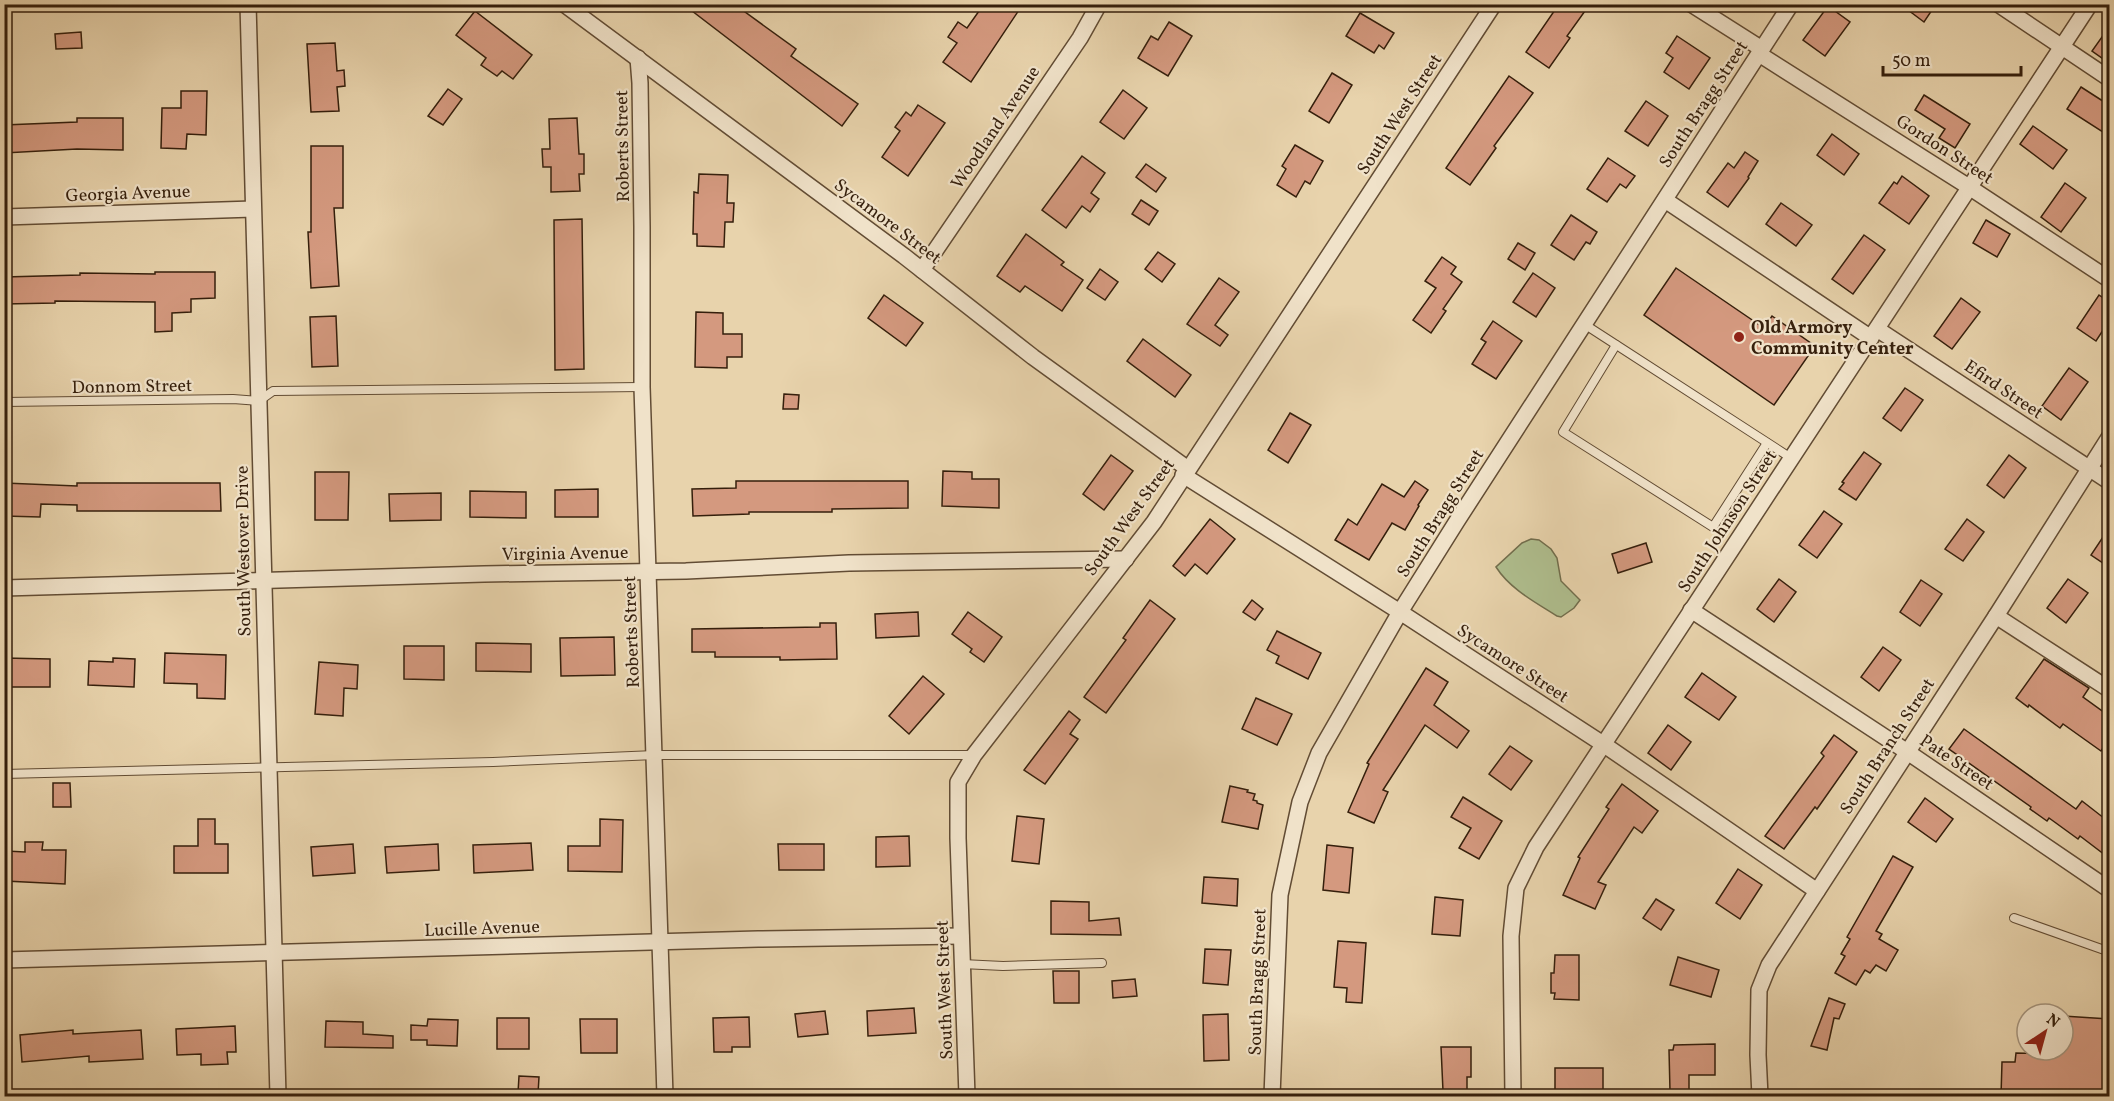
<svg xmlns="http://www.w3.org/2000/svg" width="2114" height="1101" font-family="Vollkorn,serif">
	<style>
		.green { fill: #afbe8e; stroke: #726e4d; stroke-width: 1.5 }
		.building { fill: #d4997f; stroke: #351f0c; stroke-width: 1.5 }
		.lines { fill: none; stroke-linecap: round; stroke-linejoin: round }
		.service-casing { stroke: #624c34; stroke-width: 10 }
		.minor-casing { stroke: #624c34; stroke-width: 18 }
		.service { stroke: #f0e2c9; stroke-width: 8 }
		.minor { stroke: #f0e2c9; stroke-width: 15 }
		.poi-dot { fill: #8f2418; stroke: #f0e2c9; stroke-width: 2 }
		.labels { text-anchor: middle; stroke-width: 4.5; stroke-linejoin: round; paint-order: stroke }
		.street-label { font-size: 18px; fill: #351f0c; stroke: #f0e2c9 }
		.poi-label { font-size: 18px; font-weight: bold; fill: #351f0c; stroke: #f0e2c9; text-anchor: start }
	</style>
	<rect width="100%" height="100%" fill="#e8d3ac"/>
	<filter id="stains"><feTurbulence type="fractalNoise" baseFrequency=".00333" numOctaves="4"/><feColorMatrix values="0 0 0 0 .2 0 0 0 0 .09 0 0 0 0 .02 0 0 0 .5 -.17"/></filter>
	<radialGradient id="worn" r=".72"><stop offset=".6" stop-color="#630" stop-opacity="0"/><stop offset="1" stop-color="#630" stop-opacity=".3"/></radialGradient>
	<!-- green -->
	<path class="green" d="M1531,539l8,1 12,9 6,9 4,23 19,19 -6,8 -13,9 -4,-1c-22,-14 -47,-27 -61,-49l26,-24z"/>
	<!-- building -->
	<g class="building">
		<polygon points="683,4 734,4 796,49 791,56 858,104 842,126"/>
		<polygon points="984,4 1023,4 971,82 943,62 957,43 948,37 958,22 967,28"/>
		<polygon points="1559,4 1590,4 1567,36 1570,38 1549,68 1526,52"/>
		<polygon points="1900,4 1936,4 1924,22"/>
		<polygon points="1828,6 1850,22 1825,56 1803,40"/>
		<polygon points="475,11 532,55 513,79 502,71 497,76 481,65 486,58 456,35"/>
		<polygon points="1360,13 1394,33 1384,49 1379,45 1374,53 1346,36"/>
		<polygon points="1169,22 1192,36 1168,76 1138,58 1151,36 1158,40"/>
		<polygon points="2109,27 2109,63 2092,51"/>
		<polygon points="81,32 82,48 56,49 55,34"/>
		<polygon points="1677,36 1710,58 1689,89 1664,72 1673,58 1666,53"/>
		<polygon points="335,43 337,71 344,70 345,86 337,87 339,111 311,112 307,44"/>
		<polygon points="1332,73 1352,85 1329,123 1309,111"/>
		<polygon points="1509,76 1533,93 1494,146 1496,148 1470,185 1446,168"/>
		<polygon points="2081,87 2109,105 2109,136 2067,109"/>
		<polygon points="448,89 462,99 443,125 428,116"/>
		<polygon points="1123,90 1147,108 1124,139 1100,122"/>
		<polygon points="181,91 207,91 206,135 187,134 186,149 161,148 162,108 181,108"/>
		<polygon points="1924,95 1970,124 1955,148 1939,138 1945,129 1915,110"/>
		<polygon points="1646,101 1668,116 1648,146 1625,131"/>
		<polygon points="918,105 945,123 908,176 882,157 900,131 895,127 906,112 911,116"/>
		<polygon points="77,118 123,118 123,150 77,149 4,153 4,125 77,122"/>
		<polygon points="577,118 579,154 584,154 584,174 579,174 580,191 551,192 551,167 543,167 542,149 550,149 549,119"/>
		<polygon points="2033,126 2067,150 2053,169 2020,144"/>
		<polygon points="1832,134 1859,154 1844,175 1817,155"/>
		<polygon points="1295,145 1323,161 1310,184 1305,181 1296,197 1277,185 1286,169 1282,166"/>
		<polygon points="311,146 343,146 343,208 334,208 339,286 311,288 308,232 311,232"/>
		<polygon points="1745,152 1758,161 1748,177 1749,178 1728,207 1707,192 1728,163 1734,168"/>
		<polygon points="1082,156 1105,173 1091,193 1099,199 1090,212 1082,206 1066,228 1042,210"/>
		<polygon points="1608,158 1635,176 1626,188 1620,184 1607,202 1587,189"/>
		<polygon points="1146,164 1166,178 1156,192 1136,177"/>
		<polygon points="699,174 728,175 727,203 734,203 733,222 725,222 724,247 697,246 697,234 693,234 694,192 698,193"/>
		<polygon points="1902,176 1929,196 1909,224 1879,203 1894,182 1897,184"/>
		<polygon points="2065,183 2086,198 2061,232 2041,217"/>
		<polygon points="1141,200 1158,211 1149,225 1132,214"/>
		<polygon points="1781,203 1812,225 1796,246 1766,224"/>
		<polygon points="1571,215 1597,232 1590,244 1586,242 1574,260 1551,245"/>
		<polygon points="582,219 584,369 555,370 554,220"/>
		<polygon points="1986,220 2010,234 1997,257 1973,243"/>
		<polygon points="1026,234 1064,262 1061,265 1083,280 1062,311 1025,286 1020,292 997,276"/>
		<polygon points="1864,235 1885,250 1853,294 1832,279"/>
		<polygon points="1518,243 1535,253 1525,270 1508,259"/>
		<polygon points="1158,252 1175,264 1162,282 1145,269"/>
		<polygon points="1442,257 1456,267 1451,274 1462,282 1443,309 1446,311 1431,333 1413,320 1436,288 1425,281"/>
		<polygon points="1676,268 1764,328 1772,316 1815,346 1774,405 1644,315"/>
		<polygon points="1100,269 1118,282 1105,300 1087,288"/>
		<polygon points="155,272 215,272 215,298 191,299 191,312 172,313 172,331 155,332 155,302 55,301 55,303 4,304 4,277 80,275 80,273 155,274"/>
		<polygon points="1533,273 1555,288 1536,317 1513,302"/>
		<polygon points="1219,278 1239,292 1215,325 1228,335 1220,346 1187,324"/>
		<polygon points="884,295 923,323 906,346 868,318"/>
		<polygon points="2099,295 2109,302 2109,321 2096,341 2077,328"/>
		<polygon points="1961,298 1980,312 1952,349 1934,336"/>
		<polygon points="696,312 723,313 723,334 742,334 742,357 727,357 727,368 695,367"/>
		<polygon points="336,316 338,366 312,367 310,317"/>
		<polygon points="1493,321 1522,341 1496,379 1472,364 1486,342 1481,339"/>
		<polygon points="1143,339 1191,375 1175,397 1127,361"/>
		<polygon points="2069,368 2088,382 2061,420 2042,406"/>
		<polygon points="1905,388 1923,400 1901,431 1883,418"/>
		<polygon points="784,394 799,395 798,409 783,409"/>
		<polygon points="1290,413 1311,425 1288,463 1268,450"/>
		<polygon points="1864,452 1881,464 1856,500 1839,489 1844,483 1842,482"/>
		<polygon points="1111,455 1133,471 1104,510 1083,494"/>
		<polygon points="2009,455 2026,468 2004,498 1987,485"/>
		<polygon points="943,471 972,472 972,479 999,479 999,508 942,506"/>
		<polygon points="315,472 349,472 348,520 315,520"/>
		<polygon points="736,481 908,481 908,508 832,509 832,512 749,512 749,514 693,516 692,489 736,488"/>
		<polygon points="1415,481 1428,490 1418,505 1419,506 1405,530 1392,523 1369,560 1335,540 1348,519 1357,525 1382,484 1404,497"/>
		<polygon points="4,483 77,486 77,483 220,483 221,511 77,511 77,505 41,504 40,517 4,516"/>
		<polygon points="598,489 598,517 555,517 555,490"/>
		<polygon points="470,491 526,492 526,518 470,517"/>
		<polygon points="441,493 441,520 390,521 389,494"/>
		<polygon points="1824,511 1842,524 1817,558 1799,545"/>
		<polygon points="1210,519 1235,539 1207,574 1195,564 1185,576 1173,566"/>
		<polygon points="1967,519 1984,532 1963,561 1945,549"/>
		<polygon points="2109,528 2109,567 2091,555"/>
		<polygon points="1646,543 1652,562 1618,573 1612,554"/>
		<polygon points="1779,579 1796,592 1774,622 1757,609"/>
		<polygon points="2068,579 2088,593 2066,623 2047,608"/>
		<polygon points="1921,580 1942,594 1920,626 1900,612"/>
		<polygon points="1150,600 1175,619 1106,713 1084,697 1126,640 1123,638"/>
		<polygon points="1252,600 1263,609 1255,620 1243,612"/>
		<polygon points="918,612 919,636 876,638 875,614"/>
		<polygon points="968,612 1002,637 984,662 970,652 972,649 952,634"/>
		<polygon points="820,623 836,623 837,659 780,660 780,657 715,657 715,652 692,652 692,629 820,627"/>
		<polygon points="1277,631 1321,653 1308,679 1276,663 1279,656 1267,650"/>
		<polygon points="614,637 615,675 561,676 560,638"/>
		<polygon points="476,643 531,644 531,672 476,671"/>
		<polygon points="404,646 444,646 444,680 404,679"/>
		<polygon points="1883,647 1901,660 1879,691 1861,677"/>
		<polygon points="165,653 226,655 225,699 197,698 197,684 164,683"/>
		<polygon points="4,658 50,659 50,687 4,687"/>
		<polygon points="113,658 135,659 134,687 88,685 89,661 113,662"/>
		<polygon points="2044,659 2089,688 2083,697 2109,716 2109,739 2101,751 2063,724 2060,728 2029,705 2028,707 2016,698"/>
		<polygon points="319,662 358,665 357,689 344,688 343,716 315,714"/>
		<polygon points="1426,668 1448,682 1434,705 1469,731 1457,748 1425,725 1383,790 1388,792 1374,823 1348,812 1369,764 1367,763"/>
		<polygon points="1702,673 1736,697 1719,720 1685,697"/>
		<polygon points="923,676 944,694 909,734 889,716"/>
		<polygon points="1256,698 1292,714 1277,745 1242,729"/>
		<polygon points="1069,711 1080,720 1070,734 1078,739 1045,784 1024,770"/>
		<polygon points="1668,725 1691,742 1671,770 1648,753"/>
		<polygon points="1964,729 2076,809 2082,801 2109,822 2109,858 2080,836 2078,839 2049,818 2047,821 2030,809 2031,807 1949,749"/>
		<polygon points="1834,735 1857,752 1817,809 1815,807 1784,849 1765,836 1824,756 1821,753"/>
		<polygon points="1510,746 1532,761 1511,790 1489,774"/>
		<polygon points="53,783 70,783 71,807 53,807"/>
		<polygon points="1622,784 1658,811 1642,833 1634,827 1598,882 1606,885 1595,909 1563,895 1580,858 1578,857 1609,809 1606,807"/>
		<polygon points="1230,786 1248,790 1247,792 1255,794 1253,800 1257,801 1257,803 1263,805 1258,829 1222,822"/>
		<polygon points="1463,797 1502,821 1479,859 1459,848 1471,828 1451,817"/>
		<polygon points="1925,798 1953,819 1936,842 1908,822"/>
		<polygon points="1017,816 1044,819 1039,864 1012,861"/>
		<polygon points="198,819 215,819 215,844 228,844 228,873 174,873 174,846 198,846"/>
		<polygon points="600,819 623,820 622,872 568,871 568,846 600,846"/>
		<polygon points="909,836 910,866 876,867 876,837"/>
		<polygon points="25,842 43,842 42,850 66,850 65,884 5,881 6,851 25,852"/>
		<polygon points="531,843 533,870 474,873 473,845"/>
		<polygon points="353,844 355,873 313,876 311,847"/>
		<polygon points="438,844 439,870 387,873 385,847"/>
		<polygon points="778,844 824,844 824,870 779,870"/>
		<polygon points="1327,845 1353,848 1349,893 1323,890"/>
		<polygon points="1893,856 1913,867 1876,931 1882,934 1879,939 1898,950 1886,971 1876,965 1870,973 1865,970 1856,985 1835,973 1845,956 1841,954 1850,939 1847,937"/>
		<polygon points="1738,869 1762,885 1740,919 1716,903"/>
		<polygon points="1204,877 1238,879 1237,906 1202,903"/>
		<polygon points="1435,897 1463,900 1460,936 1432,934"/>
		<polygon points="1656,899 1674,910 1661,930 1643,918"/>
		<polygon points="1051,901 1089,902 1089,921 1119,918 1121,935 1051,934"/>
		<polygon points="1338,941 1366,943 1362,1003 1346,1002 1347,988 1334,987"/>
		<polygon points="1205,949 1231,950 1228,985 1203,983"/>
		<polygon points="1555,955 1579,955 1579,1000 1554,999 1555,993 1551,993 1551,973 1554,973"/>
		<polygon points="1678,957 1719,970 1711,997 1670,985"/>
		<polygon points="1053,971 1079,971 1079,1003 1054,1003"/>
		<polygon points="1135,979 1137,996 1113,998 1112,981"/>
		<polygon points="1829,998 1845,1004 1839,1019 1834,1018 1827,1050 1811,1046"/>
		<polygon points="914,1008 916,1033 868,1036 867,1011"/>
		<polygon points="825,1011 828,1034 798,1037 795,1014"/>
		<polygon points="1228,1014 1229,1060 1204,1061 1203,1015"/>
		<polygon points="2063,1016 2109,1019 2107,1096 2001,1096 2002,1062 2015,1062 2016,1053 2048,1054 2048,1050 2063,1050"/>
		<polygon points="749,1017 750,1047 732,1047 732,1052 714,1052 713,1018"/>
		<rect x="497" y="1018" width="32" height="31"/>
		<polygon points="428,1019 458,1020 457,1046 427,1045 427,1040 411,1040 411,1025 427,1026"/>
		<polygon points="580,1019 617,1019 617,1053 581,1053"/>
		<polygon points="326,1021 363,1022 363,1034 393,1036 393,1048 325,1047"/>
		<polygon points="235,1026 236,1052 227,1052 228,1064 201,1065 201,1054 177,1055 176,1029"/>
		<polygon points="73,1030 73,1034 141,1030 143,1059 89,1062 89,1056 22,1062 20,1035"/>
		<polygon points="1715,1044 1715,1075 1689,1075 1689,1091 1670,1091 1669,1050 1673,1050 1674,1045"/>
		<polygon points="1441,1047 1471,1047 1471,1077 1467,1077 1467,1090 1443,1091"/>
		<rect x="1555" y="1068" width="48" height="26"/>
		<polygon points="519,1076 539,1077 538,1094 518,1093"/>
	</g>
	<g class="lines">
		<defs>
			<g id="service">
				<polyline points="1584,324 1791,458"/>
				<polyline points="1616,345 1563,432 1713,527 1767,443"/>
				<polyline points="4,402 233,399 259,401 273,391 642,387"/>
				<polyline points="4,774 493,762 655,755 973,755"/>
				<polyline points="2014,918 2110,952"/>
				<polyline points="962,964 1003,966 1102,963"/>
			</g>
			<g id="minor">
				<polyline points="248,4 278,1096"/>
				<polyline points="564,4 904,256 1033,357 1188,469"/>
				<polyline points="1691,4 1762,49"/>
				<polyline points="1998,4 2110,79"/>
				<polyline points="1759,54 1969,187 2110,280"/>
				<polyline points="638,58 640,83 642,227 642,387 665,1096"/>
				<polyline points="1665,200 1871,338"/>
				<polyline points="4,217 253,209"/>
				<polyline points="922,270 1080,38 1099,4"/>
				<polyline points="1877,329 2110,482"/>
				<polyline points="1183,475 1400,612 1603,744 1817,891"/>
				<polyline points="4,588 484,574 686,571 849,563 1126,559"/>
				<polyline points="1691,610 1906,751 2110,890"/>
				<polyline points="1996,616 2110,690"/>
				<polyline points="4,960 758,939 961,936"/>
				<polyline points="967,1096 958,838 958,782 974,755 1154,522 1494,4"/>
				<polyline points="1272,1096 1280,895 1300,802 1319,753 1400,612 1457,521 1791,4"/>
				<polyline points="1513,1096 1511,936 1516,888 1536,847 2090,4"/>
				<polyline points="1760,1096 1758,1055 1759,990 1769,965 1996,616 2110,436"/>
			</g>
		</defs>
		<!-- service casing -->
		<use href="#service" class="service-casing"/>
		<!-- minor casing -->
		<use href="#minor" class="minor-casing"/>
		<!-- service -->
		<use href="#service" class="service"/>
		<!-- minor -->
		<use href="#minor" class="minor"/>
	</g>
	<!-- markers -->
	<circle class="poi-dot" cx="1739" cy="337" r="6"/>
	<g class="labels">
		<!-- street labels -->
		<g class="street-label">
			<text transform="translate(1703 104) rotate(-57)" y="6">South Bragg Street</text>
			<text transform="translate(1399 114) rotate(-57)" y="6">South West Street</text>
			<text transform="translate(995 127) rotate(-56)" y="6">Woodland Avenue</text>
			<text transform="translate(622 146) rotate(-91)" y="6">Roberts Street</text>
			<text transform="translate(1945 149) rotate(33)" y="6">Gordon Street</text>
			<text transform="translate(128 193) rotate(-2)" y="6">Georgia Avenue</text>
			<text transform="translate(888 221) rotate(37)" y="6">Sycamore Street</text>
			<text transform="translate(132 386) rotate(-1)" y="6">Donnom Street</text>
			<text transform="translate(2004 389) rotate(34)" y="6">Efird Street</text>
			<text transform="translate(1440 513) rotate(-58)" y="6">South Bragg Street</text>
			<text transform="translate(1129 517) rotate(-54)" y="6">South West Street</text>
			<text transform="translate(1727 521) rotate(-57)" y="6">South Johnson Street</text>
			<text transform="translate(243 551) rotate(-91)" y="6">South Westover Drive</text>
			<text transform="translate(565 553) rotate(-1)" y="6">Virginia Avenue</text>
			<text transform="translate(631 632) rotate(-92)" y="6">Roberts Street</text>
			<text transform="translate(1513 663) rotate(33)" y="6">Sycamore Street</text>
			<text transform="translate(1887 746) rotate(-57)" y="6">South Branch Street</text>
			<text transform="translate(1957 762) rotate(34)" y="6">Pate Street</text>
			<text transform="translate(482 928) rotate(-2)" y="6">Lucille Avenue</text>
			<text transform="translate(1257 982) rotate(-88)" y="6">South Bragg Street</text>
			<text transform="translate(944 990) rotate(-92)" y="6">South West Street</text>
		</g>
		<!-- poi labels -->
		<g class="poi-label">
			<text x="1751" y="333">Old Armory<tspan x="1751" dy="21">Community Center</tspan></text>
		</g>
	</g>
	<!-- margin -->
	<rect width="2114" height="1101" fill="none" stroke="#e8d3ac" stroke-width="24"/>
	<rect x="6" y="6" width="2102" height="1089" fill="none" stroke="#351f0c" stroke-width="3"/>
	<rect x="12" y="12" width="2090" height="1077" fill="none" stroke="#351f0c" stroke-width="1.5"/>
	<!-- north arrow -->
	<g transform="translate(2045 1032) rotate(36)"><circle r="28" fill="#f0e2c9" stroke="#a5947d" stroke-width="1.5"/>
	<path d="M0-4.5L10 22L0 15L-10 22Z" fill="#8f2418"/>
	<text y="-9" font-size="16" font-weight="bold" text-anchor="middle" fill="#351f0c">N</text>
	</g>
	<!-- scale -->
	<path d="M1883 66v9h138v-9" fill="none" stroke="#351f0c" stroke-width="3"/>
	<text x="1892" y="66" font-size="18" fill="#351f0c" stroke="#f0e2c9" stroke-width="4.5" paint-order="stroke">50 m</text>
	<rect width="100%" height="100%" filter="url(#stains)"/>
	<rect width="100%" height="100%" fill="url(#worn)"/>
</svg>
